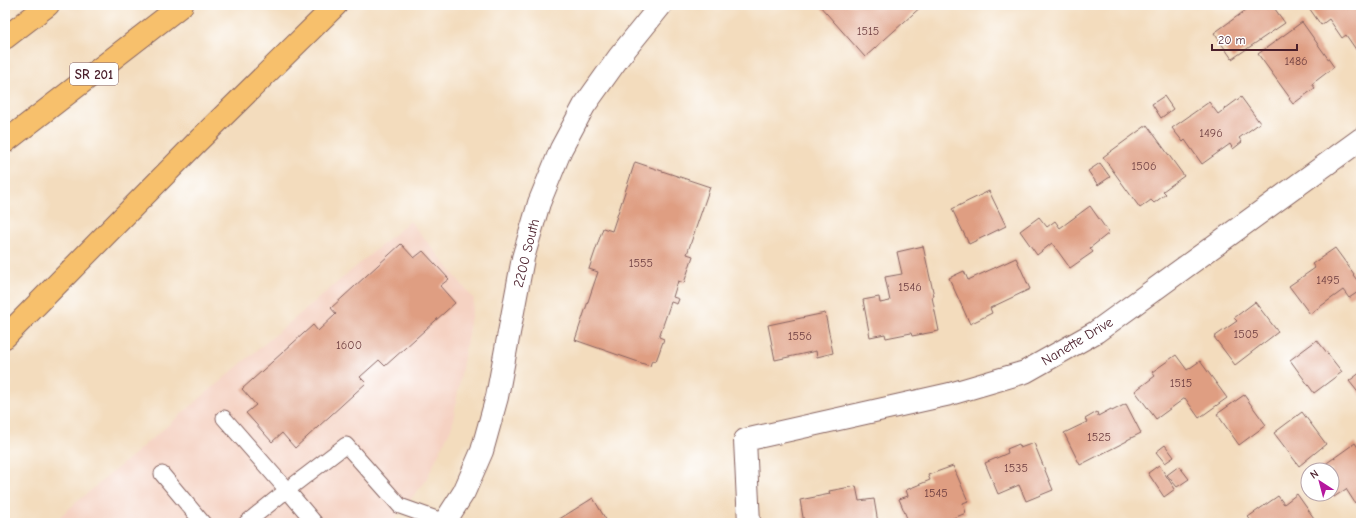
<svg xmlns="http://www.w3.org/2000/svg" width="1366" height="528" font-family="'Comic Neue',sans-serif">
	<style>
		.built { fill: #f5d2c2 }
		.building { fill: #df9e82 }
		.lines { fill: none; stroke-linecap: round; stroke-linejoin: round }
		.lane-casing { stroke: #85615e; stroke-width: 17 }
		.street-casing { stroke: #85615e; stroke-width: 24 }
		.highway-casing { stroke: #85615e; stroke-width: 24 }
		.lane { stroke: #fff; stroke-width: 15 }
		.street { stroke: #fff; stroke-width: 22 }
		.highway { stroke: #f7c06c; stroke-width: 22 }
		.labels { text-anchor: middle; stroke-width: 3; stroke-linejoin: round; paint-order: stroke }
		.number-label { font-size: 12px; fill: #6f3f41 }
		.shield { fill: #fff; stroke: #80626b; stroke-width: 1 }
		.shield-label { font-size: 13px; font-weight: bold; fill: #4a1f2b }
		.street-label { font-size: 14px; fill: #4a1f2b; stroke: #fff }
	</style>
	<rect width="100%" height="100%" fill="#fff"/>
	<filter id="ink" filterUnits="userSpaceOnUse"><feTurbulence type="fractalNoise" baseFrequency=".025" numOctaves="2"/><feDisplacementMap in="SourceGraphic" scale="8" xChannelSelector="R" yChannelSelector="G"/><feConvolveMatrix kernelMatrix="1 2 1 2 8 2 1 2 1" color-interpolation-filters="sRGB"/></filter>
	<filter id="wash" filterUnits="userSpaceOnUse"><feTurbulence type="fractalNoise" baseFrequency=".012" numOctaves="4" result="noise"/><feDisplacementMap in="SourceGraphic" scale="16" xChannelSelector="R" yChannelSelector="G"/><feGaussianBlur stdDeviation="0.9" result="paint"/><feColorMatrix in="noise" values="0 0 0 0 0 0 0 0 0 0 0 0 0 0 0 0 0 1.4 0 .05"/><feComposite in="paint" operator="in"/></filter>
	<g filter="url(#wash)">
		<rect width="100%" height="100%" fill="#f3dcbd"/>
		<!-- built -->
		<polygon class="built" points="410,221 474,299 452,426 425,482 391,523 52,523"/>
		<g id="blocks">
			<!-- building -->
			<g class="building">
				<polygon points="819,5 923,5 865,57"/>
				<polygon points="1253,5 1272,5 1285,23 1232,59 1214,33"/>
				<polygon points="1307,5 1361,5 1361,48 1357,51 1346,35 1342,38 1329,19 1321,25"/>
				<polygon points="1302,22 1334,67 1312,84 1315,88 1293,104 1289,99 1290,98 1258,54"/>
				<polygon points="1164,96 1173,109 1161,118 1152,104"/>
				<polygon points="1241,97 1260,123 1239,138 1242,142 1233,149 1230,144 1202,164 1185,140 1183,142 1172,128 1209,102 1218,114"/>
				<polygon points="1147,125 1184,176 1163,191 1166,194 1154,203 1151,200 1140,208 1103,157"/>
				<polygon points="635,162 710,187 687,254 693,256 684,283 678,281 673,297 679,299 677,304 671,302 659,337 664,339 656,361 652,360 650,366 575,340 598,272 589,269 603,228 612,231"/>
				<polygon points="1100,163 1110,177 1098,185 1088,171"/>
				<polygon points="989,191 1006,226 969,244 952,209"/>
				<polygon points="1090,206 1109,233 1090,248 1093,252 1070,268 1052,243 1037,255 1020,231 1039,217 1047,227 1055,221 1060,228"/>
				<polygon points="401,244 414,258 423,251 449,279 440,286 455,303 385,366 379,360 360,377 366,383 295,448 282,433 272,442 246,413 256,405 242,389 313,325 318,331 336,314 331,308"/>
				<polygon points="923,246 934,296 932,297 939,331 912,336 911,333 886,338 885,334 870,337 863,300 879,297 880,303 890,301 885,277 902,274 897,252"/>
				<polygon points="1335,248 1354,274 1353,275 1361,285 1361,290 1349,298 1343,290 1310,314 1289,286 1315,268 1312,264"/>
				<polygon points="1016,258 1030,289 990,308 992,313 970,324 949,278 964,271 968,280"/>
				<polygon points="1255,302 1278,332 1235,365 1214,337 1237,321 1234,318"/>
				<polygon points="825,313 833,353 817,357 816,351 775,360 768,325"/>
				<polygon points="1317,340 1342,372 1314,393 1290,360"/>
				<polygon points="1176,355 1187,370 1200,361 1227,398 1199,418 1185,398 1156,419 1135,391 1155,376 1152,372"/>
				<polygon points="1361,372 1361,396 1349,381"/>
				<polygon points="1244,395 1266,425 1239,445 1217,414"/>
				<polygon points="1126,404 1141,433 1127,440 1127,441 1080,465 1064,433 1087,422 1085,419 1097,412 1098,416 1111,409 1112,411"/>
				<polygon points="1302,412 1326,444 1299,466 1274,433"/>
				<polygon points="1034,443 1053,490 1026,501 1019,485 998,494 985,463 1008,453 1007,449 1019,444 1020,448"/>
				<polygon points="1355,443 1361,452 1361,498 1355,503 1346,489 1334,497 1332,494 1332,470 1317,470"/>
				<polygon points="1165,445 1174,457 1165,463 1156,452"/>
				<polygon points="1159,465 1175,489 1164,497 1148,473"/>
				<polygon points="953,466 968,501 963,503 966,513 941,523 909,523 899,499 908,496 906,490 930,480 928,475"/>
				<polygon points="1179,466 1189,479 1177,487 1167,475"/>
				<polygon points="856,486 859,501 874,499 878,523 804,523 800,500 830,494 829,491"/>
				<polygon points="1297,494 1316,521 1313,523 1253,523 1248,517 1278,496 1284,504"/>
				<polygon points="593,498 608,523 553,523"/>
			</g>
		</g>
	</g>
	<g filter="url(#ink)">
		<use href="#blocks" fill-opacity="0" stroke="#85615e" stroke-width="1"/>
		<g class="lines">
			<defs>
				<g id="lane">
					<polyline points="224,418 287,490 346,445 400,506 445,522"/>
					<polyline points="162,474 203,523"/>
					<polyline points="246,523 287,490 315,523"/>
				</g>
				<g id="street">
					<polyline points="444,523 464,492 482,451 497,397 523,258 539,203 561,149 584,106 619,57 661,5"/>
					<polyline points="749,523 745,440 950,394 1025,372 1096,332 1361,139"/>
				</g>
				<g id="highway">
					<polyline points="5,38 48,5"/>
					<polyline points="5,142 182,5"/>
					<polyline points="5,337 197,142 336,5"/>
				</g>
			</defs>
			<!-- lane casing -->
			<use href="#lane" class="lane-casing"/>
			<!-- street casing -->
			<use href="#street" class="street-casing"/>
			<!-- highway casing -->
			<use href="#highway" class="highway-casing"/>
			<!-- lane -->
			<use href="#lane" class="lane"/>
			<!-- street -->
			<use href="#street" class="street"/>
			<!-- highway -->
			<use href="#highway" class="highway"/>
		</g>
	</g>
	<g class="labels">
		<!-- number labels -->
		<g class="number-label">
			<text x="868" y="35">1515</text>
			<text x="1296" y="65">1486</text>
			<text x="1211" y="137">1496</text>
			<text x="1144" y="170">1506</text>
			<text x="641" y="267">1555</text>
			<text x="1328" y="284">1495</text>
			<text x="910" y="291">1546</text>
			<text x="1246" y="338">1505</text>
			<text x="800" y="340">1556</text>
			<text x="349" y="349">1600</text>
			<text x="1181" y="387">1515</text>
			<text x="1099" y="441">1525</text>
			<text x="1016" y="472">1535</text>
			<text x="936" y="497">1545</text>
		</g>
		<!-- shield labels -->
		<rect class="shield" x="70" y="63" width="48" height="22" rx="3"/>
		<g class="shield-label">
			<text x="94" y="79">SR 201</text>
		</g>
		<!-- street labels -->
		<g class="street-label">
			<text transform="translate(526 253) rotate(-76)" y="5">2200 South</text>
			<text transform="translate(1077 341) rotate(-31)" y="5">Nanette Drive</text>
		</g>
	</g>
	<!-- margin -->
	<rect width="1366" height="528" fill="none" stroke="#fff" stroke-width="20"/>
	<!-- north arrow -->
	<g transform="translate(1320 482) rotate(324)"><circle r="19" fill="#ffffff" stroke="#b7a5aa"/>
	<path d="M0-3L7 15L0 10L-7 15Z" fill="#b5179e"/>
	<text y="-6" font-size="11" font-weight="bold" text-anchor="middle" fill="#4a1f2b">N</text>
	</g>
	<!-- scale -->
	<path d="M1212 44v6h85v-6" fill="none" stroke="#4a1f2b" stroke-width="2"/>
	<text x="1218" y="44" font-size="12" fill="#4a1f2b" stroke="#ffffff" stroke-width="3" paint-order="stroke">20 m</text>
</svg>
